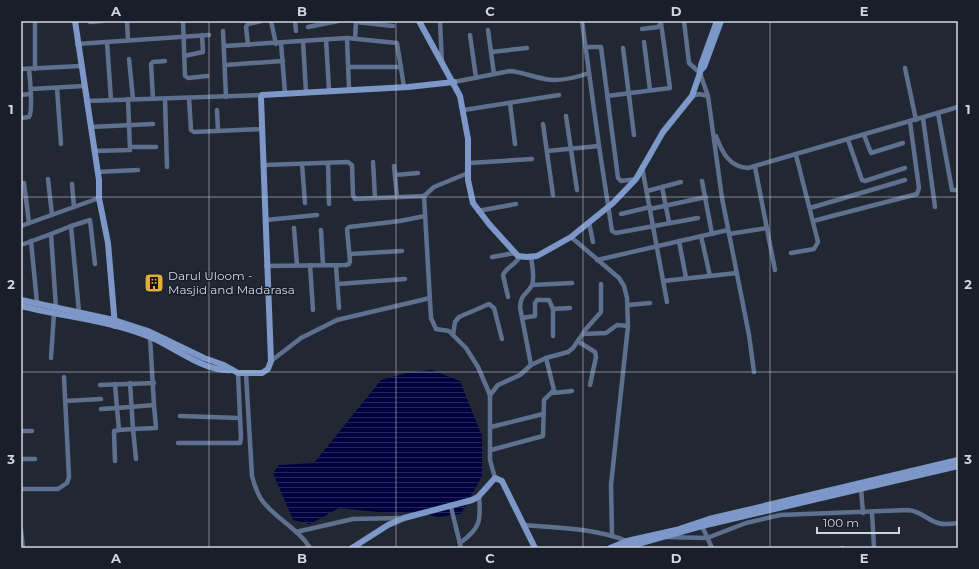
<svg xmlns="http://www.w3.org/2000/svg" width="979" height="569" font-family="Montserrat,sans-serif">
	<style>
		.water { fill: url(#water-rules) }
		.lines { fill: none; stroke-linecap: round; stroke-linejoin: round }
		.street { stroke: #5f708e; stroke-width: 4.5 }
		.secondary { stroke: #7d98c8; stroke-width: 6 }
		.grid { fill: none; stroke: #d1d6dd; stroke-width: 1; stroke-opacity: 0.55 }
		.labels { text-anchor: middle; stroke-width: 3; stroke-linejoin: round; paint-order: stroke }
		.poi-label { font-size: 12px; fill: #d1d6dd; stroke: #181f2a; text-anchor: start }
		.neatline { fill: none; stroke: #d1d6dd; stroke-width: 1.5 }
		.grid-label { font-size: 13px; text-anchor: middle; font-weight: bold; fill: #d1d6dd }
	</style>
	<defs>
		<pattern id="water-rules" width="6" height="5" patternUnits="userSpaceOnUse"><rect width="6" height="5" fill="#00023f"/><path d="M0 2.5h6" fill="none" stroke="#24265a"/></pattern>
	</defs>
	<rect width="100%" height="100%" fill="#212834"/>
	<!-- water -->
	<polygon class="water" points="432,370 460,381 482,436 482,476 461,514 438,517 421,513 387,513 339,508 310,524 293,520 273,473 279,465 314,463 381,380 410,372"/>
	<g class="lines">
		<!-- street -->
		<g class="street">
			<polyline points="127,21 128,40"/>
			<polyline points="183,21 185,76 188,78 207,76"/>
			<polyline points="271,21 276,44"/>
			<polyline points="295,21 296,31"/>
			<polyline points="440,21 442,63"/>
			<polyline points="582,21 599,146 612,231 616,233 698,218"/>
			<polyline points="684,21 689,63 700,73 708,96 722,198 749,335 754,372"/>
			<polyline points="90,22 102,21"/>
			<polyline points="356,22 393,26"/>
			<polyline points="308,27 338,21"/>
			<polyline points="642,29 658,27 661,23"/>
			<polyline points="488,30 494,74"/>
			<polyline points="223,31 226,97"/>
			<polyline points="470,35 476,78"/>
			<polyline points="347,38 349,89"/>
			<polyline points="326,39 329,90"/>
			<polyline points="355,39 356,21"/>
			<polyline points="303,41 306,92"/>
			<polyline points="107,42 111,100"/>
			<polyline points="644,42 650,90"/>
			<polyline points="281,43 285,93"/>
			<polyline points="77,44 209,35"/>
			<polyline points="248,45 246,27 248,24 261,21"/>
			<polyline points="224,46 347,38 397,43 404,87"/>
			<polyline points="586,47 601,47 618,178 621,181 636,179"/>
			<polyline points="623,48 634,135"/>
			<polyline points="491,52 527,48"/>
			<polyline points="184,56 203,52 202,35"/>
			<polyline points="129,59 133,99"/>
			<polyline points="225,65 283,61"/>
			<polyline points="349,67 401,67"/>
			<polyline points="905,68 916,120"/>
			<polyline points="21,69 81,66"/>
			<polyline points="35,69 35,21"/>
			<path d="M454,82l56,-11c12,1 23,6 35,8 15,3 30,-1 44,-6"/>
			<polyline points="57,88 61,144"/>
			<polyline points="31,89 84,86"/>
			<polyline points="21,95 30,94"/>
			<polyline points="607,96 670,88 661,23"/>
			<polyline points="692,96 699,94 708,96"/>
			<polyline points="189,98 191,130 194,132 263,129"/>
			<polyline points="153,99 151,64 153,62 165,61"/>
			<polyline points="165,99 167,167"/>
			<polyline points="86,101 262,95"/>
			<polyline points="510,103 515,144"/>
			<polyline points="217,110 218,131"/>
			<polyline points="464,110 559,95"/>
			<polyline points="938,113 952,190 958,190"/>
			<polyline points="566,116 577,190"/>
			<path d="M21,118l8,-1c4,-6 1,-39 0,-48"/>
			<polyline points="923,118 935,207"/>
			<polyline points="543,124 553,195"/>
			<polyline points="90,127 153,124"/>
			<polyline points="864,135 871,153 903,143"/>
			<path d="M716,136c6,16 13,31 32,32l210,-61"/>
			<polyline points="848,140 862,180 865,181 905,168"/>
			<polyline points="130,147 156,147"/>
			<polyline points="94,151 130,150 128,99"/>
			<polyline points="547,151 599,146"/>
			<polyline points="373,162 375,198"/>
			<polyline points="328,163 329,204"/>
			<polyline points="469,163 532,159"/>
			<polyline points="302,164 305,203"/>
			<polyline points="264,165 348,162 352,165 353,195 355,199 424,196 431,318 436,329 449,331 466,348 478,367 490,395 490,460 495,478"/>
			<polyline points="394,166 397,197"/>
			<polyline points="642,167 667,302"/>
			<polyline points="755,167 775,270"/>
			<polyline points="97,172 138,170"/>
			<polyline points="395,175 418,173"/>
			<polyline points="48,179 52,215"/>
			<polyline points="702,181 712,234"/>
			<polyline points="24,183 29,223"/>
			<polyline points="72,184 74,207"/>
			<polyline points="662,187 669,222"/>
			<polyline points="647,191 681,182"/>
			<polyline points="424,196 434,187 468,173"/>
			<polyline points="810,208 905,180"/>
			<polyline points="650,209 706,197"/>
			<polyline points="478,211 516,204"/>
			<polyline points="621,214 650,207"/>
			<polyline points="266,220 317,215"/>
			<polyline points="813,221 917,194 919,188 910,122"/>
			<polyline points="589,223 593,242"/>
			<polyline points="21,226 99,198"/>
			<polyline points="71,226 90,220 95,264"/>
			<polyline points="294,228 297,265"/>
			<polyline points="321,230 323,265"/>
			<polyline points="51,234 71,226 79,312"/>
			<polyline points="729,234 767,228"/>
			<polyline points="701,236 710,276"/>
			<polyline points="571,237 619,278 624,286 627,298 628,326 611,485 612,535"/>
			<polyline points="31,241 37,303"/>
			<polyline points="679,241 686,278"/>
			<polyline points="21,245 51,234 56,308"/>
			<polyline points="791,253 814,249 818,242 796,155"/>
			<polyline points="350,254 402,251"/>
			<polyline points="492,257 515,253"/>
			<path d="M531,257c1,8 4,20 1,28 -5,10 -11,8 -12,22l11,58"/>
			<polyline points="597,260 728,230"/>
			<polyline points="310,265 313,310"/>
			<polyline points="266,266 346,265 349,264 350,261 347,229 349,227 400,221 425,216"/>
			<polyline points="336,266 339,308"/>
			<polyline points="663,281 737,273"/>
			<polyline points="338,284 405,279"/>
			<polyline points="532,285 572,283"/>
			<path d="M508,297l-5,-22c3,-8 13,-10 17,-19"/>
			<polyline points="628,305 650,303"/>
			<polyline points="553,309 553,336"/>
			<polyline points="522,318 535,316 535,303 537,300 549,300 553,309 570,308"/>
			<polyline points="583,334 606,333 617,325 628,326"/>
			<polyline points="453,335 455,322 459,317 489,304 494,308 502,339"/>
			<polyline points="579,342 595,352 596,357 590,385"/>
			<polyline points="51,358 54,313"/>
			<polyline points="271,361 301,338 337,320 430,298"/>
			<path d="M246,374l6,102c2,8 5,16 9,23 13,19 37,29 49,49"/>
			<polyline points="100,385 154,383"/>
			<polyline points="553,393 572,391"/>
			<polyline points="490,395 498,385 520,375 531,365 546,358 568,352 573,348 586,329 601,312 601,284"/>
			<polyline points="65,401 101,399"/>
			<polyline points="101,409 117,408 115,384"/>
			<polyline points="180,416 240,418"/>
			<polyline points="491,427 543,414"/>
			<polyline points="119,430 133,429 130,383"/>
			<polyline points="21,431 32,431"/>
			<polyline points="178,443 240,443 241,438 238,373"/>
			<polyline points="491,450 543,436 544,400 554,390 546,358"/>
			<polyline points="21,459 35,459"/>
			<polyline points="136,459 133,429 156,428 154,405"/>
			<polyline points="115,461 114,431 119,430 117,408 154,405 150,337"/>
			<polyline points="861,488 863,513"/>
			<polyline points="21,489 58,489 67,483 69,477 64,377"/>
			<polyline points="451,507 461,548"/>
			<polyline points="872,512 874,548"/>
			<path d="M524,525c35,3 70,3 103,16"/>
			<polyline points="702,526 712,548"/>
			<polyline points="21,530 23,548"/>
			<polyline points="296,532 353,519 402,518"/>
			<path d="M666,537l41,1 39,-15 34,-8 128,-5c13,1 19,10 30,13 6,2 14,1 20,0"/>
			<path d="M460,543c21,-15 21,-23 19,-48"/>
			<polyline points="842,548 843,548"/>
		</g>
		<!-- secondary -->
		<g class="secondary">
			<polyline points="75,21 99,180 99,198 108,243 115,326"/>
			<polyline points="419,21 460,96 468,139 468,180 473,203 489,224 518,256 527,257 537,256 571,237 613,203 636,179 663,132 692,96 700,73 701,65 717,21"/>
			<polyline points="702,69 704,67 721,21"/>
			<polyline points="21,300 114,320 148,331 204,358 224,365 238,373 262,373 268,369 271,361 261,98 262,95 408,87 454,82"/>
			<path d="M21,306c43,11 88,14 129,31 23,9 55,36 82,33"/>
			<polyline points="352,548 388,525 404,518 472,500 478,497 495,478 502,481 535,548"/>
			<polyline points="610,548 627,541 676,530 709,519 958,460"/>
			<polyline points="623,548 702,526 958,466"/>
		</g>
	</g>
	<!-- grid -->
	<path class="grid" d="M209,21v527M396,21v527M583,21v527M770,21v527M21,197h937M21,372h937"/>
	<!-- icons -->
	<defs>
		<symbol id="building-square" viewBox="-11 -11 22 22"><rect x="-9" y="-9" width="18" height="18" rx="4" fill="#e6ad36" stroke="#181f2a"/><path d="M-4-6H4V6H1V3H-1V6H-4ZM-2.5-4.3h1.7v1.8h-1.7ZM.8-4.3h1.7v1.8H.8ZM-2.5-1h1.7V.8h-1.7ZM.8-1h1.7V.8H.8Z" fill="#111"/></symbol>
	</defs>
	<g fill-rule="evenodd">
		<use href="#building-square" x="143" y="272" width="22" height="22"/>
	</g>
	<g class="labels">
		<!-- poi labels -->
		<g class="poi-label">
			<text x="168" y="280">Darul Uloom -<tspan x="168" dy="14">Masjid and Madarasa</tspan></text>
		</g>
	</g>
	<!-- border -->
	<rect width="979" height="569" fill="none" stroke="#181f2a" stroke-width="44"/>
	<!-- scale -->
	<path d="M817 527v6h82v-6" fill="none" stroke="#d1d6dd" stroke-width="2"/>
	<text x="823" y="527" font-size="12" fill="#d1d6dd" stroke="#181f2a" stroke-width="3" paint-order="stroke">100 m</text>
	<rect x="22" y="22" width="935" height="525" class="neatline"/>
	<g class="grid-label">
		<text x="116" y="16">A</text>
		<text x="302" y="16">B</text>
		<text x="490" y="16">C</text>
		<text x="676" y="16">D</text>
		<text x="864" y="16">E</text>
		<text x="11" y="114">1</text>
		<text x="968" y="114">1</text>
		<text x="11" y="289">2</text>
		<text x="968" y="289">2</text>
		<text x="11" y="464">3</text>
		<text x="968" y="464">3</text>
		<text x="116" y="563">A</text>
		<text x="302" y="563">B</text>
		<text x="490" y="563">C</text>
		<text x="676" y="563">D</text>
		<text x="864" y="563">E</text>
	</g>
</svg>
